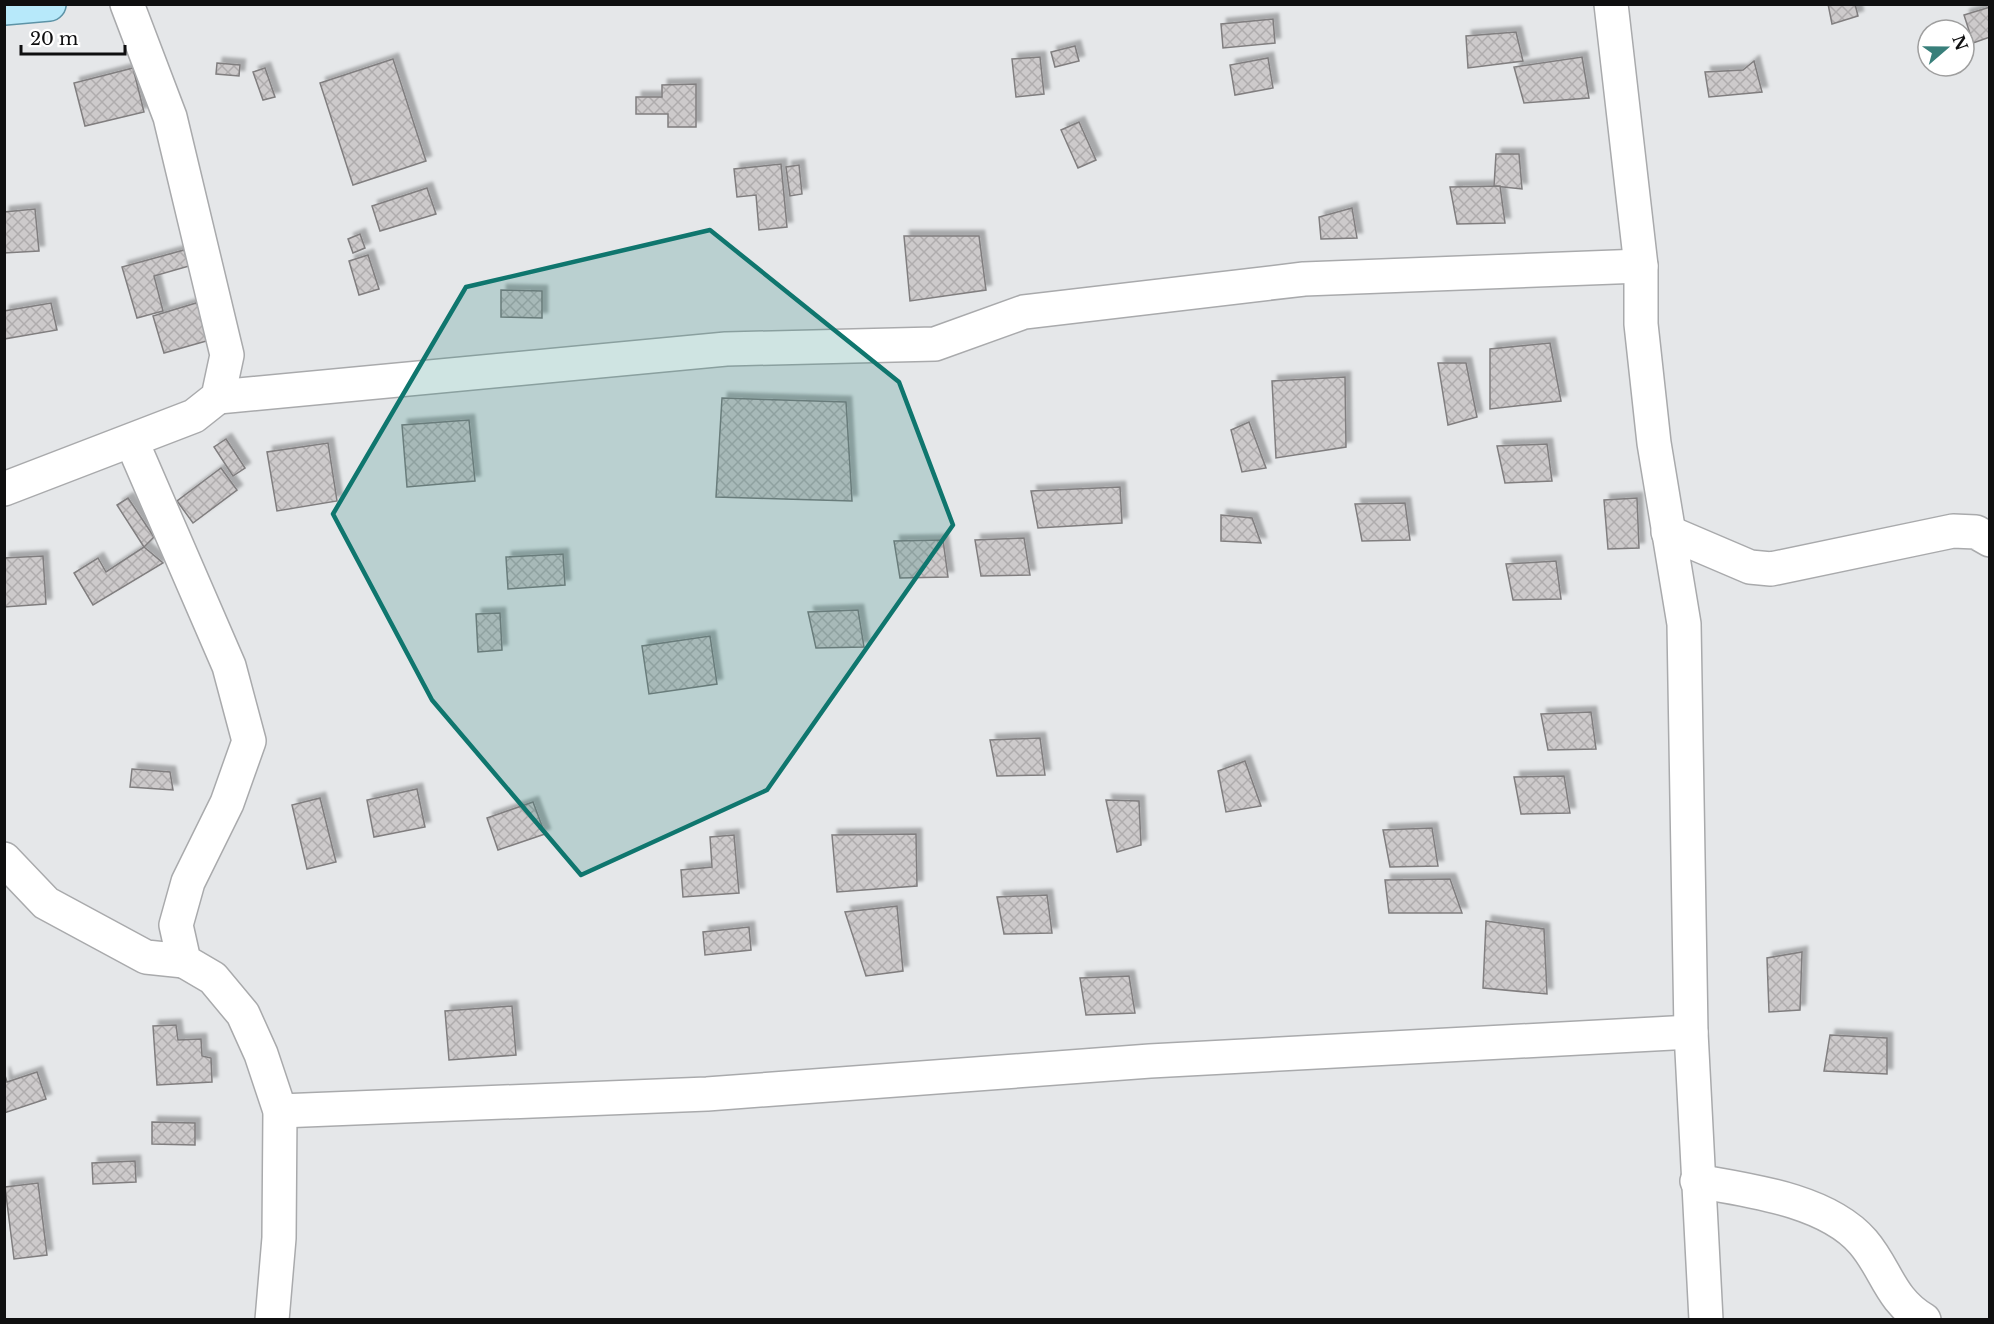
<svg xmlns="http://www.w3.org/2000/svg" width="1994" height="1324" font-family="'Libre Baskerville',serif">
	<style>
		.building { fill: url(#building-cross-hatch); stroke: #807e7f; stroke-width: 1.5; filter: url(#shadow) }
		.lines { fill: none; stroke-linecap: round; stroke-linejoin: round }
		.minor-casing { stroke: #a9aaac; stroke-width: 36 }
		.major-casing { stroke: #5d93a6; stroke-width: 36 }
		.minor { stroke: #fff; stroke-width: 33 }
		.major { stroke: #b7e9fa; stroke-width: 33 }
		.marked { fill: #0f766e; fill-opacity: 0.2; stroke: #0f766e; stroke-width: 4.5; stroke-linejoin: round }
	</style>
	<defs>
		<pattern id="building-cross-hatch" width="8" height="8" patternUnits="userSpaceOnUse" patternTransform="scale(1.5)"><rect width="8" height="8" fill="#cdcacb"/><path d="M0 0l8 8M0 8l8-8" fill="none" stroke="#afacad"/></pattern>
		<filter id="shadow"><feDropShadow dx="5.5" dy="-5.5" stdDeviation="1.5" flood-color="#0004"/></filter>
	</defs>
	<rect width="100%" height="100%" fill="#e5e7e9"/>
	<!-- building -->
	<g class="building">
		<polygon points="1828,4 1855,4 1858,16 1832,24"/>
		<polygon points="1990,7 1990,37 1973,43 1964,15"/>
		<polygon points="1273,19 1275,43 1223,48 1221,24"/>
		<polygon points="1516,32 1523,61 1468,68 1466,36"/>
		<polygon points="1075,46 1079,61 1055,67 1051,52"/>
		<polygon points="1040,57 1044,94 1016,97 1012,59"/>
		<polygon points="1582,57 1589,98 1524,103 1514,67"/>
		<polygon points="1268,58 1273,88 1235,95 1230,65"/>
		<polygon points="393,59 426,161 353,185 320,83"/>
		<polygon points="1754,61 1762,92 1709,97 1705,72 1743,70"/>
		<polygon points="217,63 240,65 239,76 216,74"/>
		<polygon points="133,68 144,112 85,126 74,83"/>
		<polygon points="265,68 275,97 263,100 253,72"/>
		<polygon points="696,84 696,127 668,127 668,114 636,114 636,97 662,97 662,85"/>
		<polygon points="1079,122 1096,160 1078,168 1061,130"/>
		<polygon points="1496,154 1519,154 1522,189 1494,186"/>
		<polygon points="781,164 787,227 759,230 756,195 737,197 734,169"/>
		<polygon points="799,165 802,194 790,196 786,167"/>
		<polygon points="1500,186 1505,223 1457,224 1450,187"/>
		<polygon points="427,188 436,214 380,231 372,206"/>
		<polygon points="1352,208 1357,238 1321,239 1319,217"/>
		<polygon points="35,209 39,251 4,253 4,212"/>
		<polygon points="360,234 365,248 353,253 348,239"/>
		<polygon points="904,236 979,236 986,290 910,301"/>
		<polygon points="184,250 189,266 154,276 163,311 137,318 122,267"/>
		<polygon points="368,255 379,289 359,295 349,261"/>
		<polygon points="501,290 542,291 542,318 501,317"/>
		<polygon points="206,300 217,338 164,353 153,316"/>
		<polygon points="51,303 57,330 4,339 4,311"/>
		<polygon points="1550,343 1561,401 1490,409 1490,349"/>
		<polygon points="1438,363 1466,363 1477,417 1448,425"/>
		<polygon points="1345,377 1346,447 1276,458 1272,381"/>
		<polygon points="722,398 846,402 852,501 716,497"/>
		<polygon points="469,420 475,481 407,487 402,425"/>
		<polygon points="1249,422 1266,468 1242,472 1231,430"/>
		<polygon points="226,439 245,468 233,476 214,447"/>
		<polygon points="328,443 337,501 277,511 267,452"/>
		<polygon points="1547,444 1552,481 1505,483 1497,446"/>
		<polygon points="221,468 237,490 193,523 177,501"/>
		<polygon points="1120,487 1122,523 1038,528 1031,491"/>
		<polygon points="128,498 154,537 144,547 117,505"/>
		<polygon points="1637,498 1639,548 1608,549 1604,500"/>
		<polygon points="1405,503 1410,540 1362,541 1355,504"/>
		<polygon points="1221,515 1252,518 1261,543 1221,541"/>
		<polygon points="1024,538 1030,575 981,576 975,540"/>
		<polygon points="943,540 948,577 900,578 894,541"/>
		<polygon points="144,547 163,563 93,605 74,573 98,558 106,572"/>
		<polygon points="563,554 565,585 508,589 506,557"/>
		<polygon points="43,556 46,604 4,607 4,558"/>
		<polygon points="1556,561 1561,599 1513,600 1506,564"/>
		<polygon points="858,610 864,647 816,648 808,612"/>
		<polygon points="500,613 502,650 478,652 476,614"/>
		<polygon points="710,636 717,684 649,694 642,646"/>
		<polygon points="1591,712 1596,749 1548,750 1541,714"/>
		<polygon points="1040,738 1045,775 997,776 990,740"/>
		<polygon points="1245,761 1261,806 1226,812 1218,771"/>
		<polygon points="132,769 170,772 173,790 130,787"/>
		<polygon points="1564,776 1570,813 1521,814 1514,777"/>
		<polygon points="417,789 425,827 374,837 367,800"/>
		<polygon points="320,798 336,862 307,869 292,805"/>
		<polygon points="1106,800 1139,801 1141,845 1117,852"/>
		<polygon points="533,802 545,834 498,850 487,818"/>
		<polygon points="1432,828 1438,866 1390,867 1383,830"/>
		<polygon points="916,834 917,886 837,892 832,835"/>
		<polygon points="734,835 739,893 683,897 681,870 712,867 710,837"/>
		<polygon points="1450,879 1462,913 1389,913 1385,880"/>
		<polygon points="1047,895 1052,933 1004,934 997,897"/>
		<polygon points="897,906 903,971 866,976 845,912"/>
		<polygon points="1486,921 1544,929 1547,994 1483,988"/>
		<polygon points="749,927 751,950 705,955 703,932"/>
		<polygon points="1802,952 1800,1010 1769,1012 1767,958"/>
		<polygon points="1129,976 1135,1013 1086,1015 1080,978"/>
		<polygon points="512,1006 516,1055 449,1060 445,1011"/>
		<polygon points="176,1025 178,1040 201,1039 202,1056 211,1058 212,1082 157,1085 153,1026"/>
		<polygon points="1830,1035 1887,1038 1887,1074 1824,1071"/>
		<polygon points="4,1072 7,1082 37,1072 46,1099 4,1113"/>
		<polygon points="152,1122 195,1123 195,1145 152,1144"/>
		<polygon points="135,1161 136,1182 93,1184 92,1163"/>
		<polygon points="38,1183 47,1255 14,1259 5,1187"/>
	</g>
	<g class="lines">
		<defs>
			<g id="minor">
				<polyline points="1611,4 1641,266 1641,324 1654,443 1684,624 1691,1032 1706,1320"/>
				<polyline points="218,397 726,349 935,344 1024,312 1304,279 1641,266"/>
				<polyline points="132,442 229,666 249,741 227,803 188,882 176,925 184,961 213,978 243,1014 261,1054 280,1111 279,1238 272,1320"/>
				<polyline points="4,489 194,416 218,397 227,355 170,117 127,4"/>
				<polyline points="1668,532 1750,567 1771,569 1953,531 1976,532 1990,540"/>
				<polyline points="4,859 46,903 146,957 184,961"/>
				<polyline points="280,1111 707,1094 1150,1061 1691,1032"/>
				<path d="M1697,1181c51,9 130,19 166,61 24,28 26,57 61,78"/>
			</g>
			<polyline id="major" points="4,8 49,4"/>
		</defs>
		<!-- minor casing -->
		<use href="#minor" class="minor-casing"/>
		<!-- major casing -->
		<use href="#major" class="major-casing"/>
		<!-- minor -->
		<use href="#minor" class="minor"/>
		<!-- major -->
		<use href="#major" class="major"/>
	</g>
	<!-- marked area -->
	<path class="marked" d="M710,230l189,152 54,143 -186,265 -186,85 -149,-175 -99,-186 133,-227z"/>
	<!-- border -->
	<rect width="1994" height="1324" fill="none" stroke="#0f0f10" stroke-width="12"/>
	<!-- north arrow -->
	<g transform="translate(1946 48) rotate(70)"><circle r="28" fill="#ffffff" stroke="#9f9f9f" stroke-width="1.5"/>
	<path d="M0-4.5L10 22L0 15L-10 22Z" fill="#387f7a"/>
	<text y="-9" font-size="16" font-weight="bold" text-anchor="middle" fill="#0f0f10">N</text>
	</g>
	<!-- scale -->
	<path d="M21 45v9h104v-9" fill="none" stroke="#0f0f10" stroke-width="3"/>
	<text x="30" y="45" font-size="18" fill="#0f0f10" stroke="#ffffff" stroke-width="4.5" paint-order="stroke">20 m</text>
</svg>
